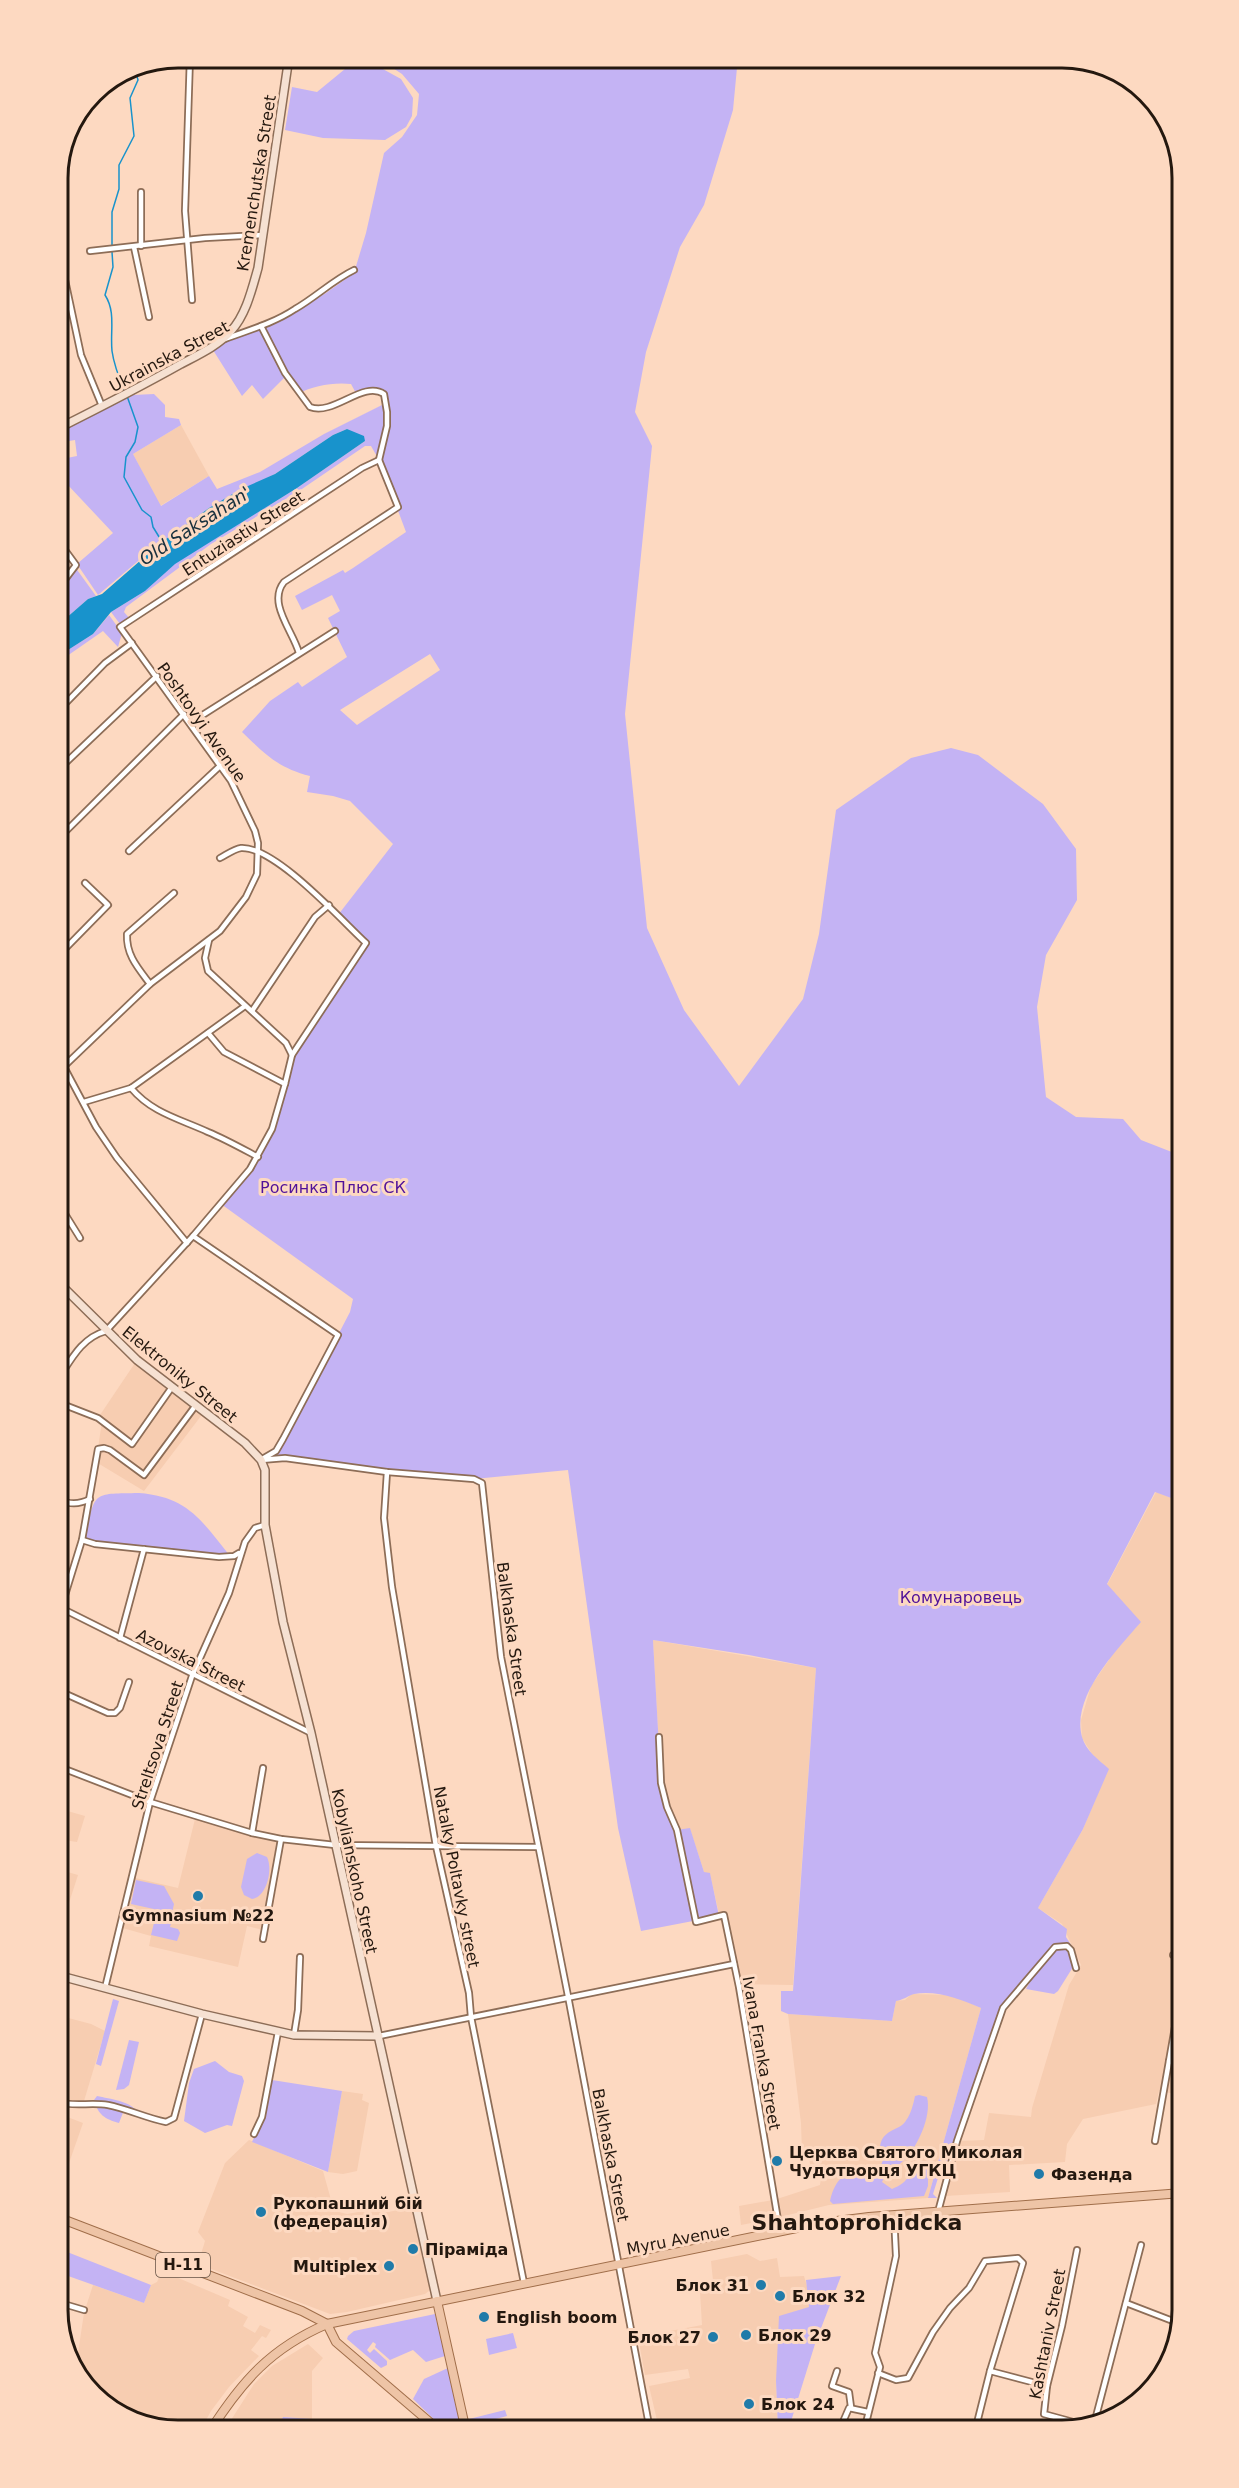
<svg xmlns="http://www.w3.org/2000/svg" width="1239" height="2488" font-family="'DejaVu Sans',sans-serif">
	<style>
		.built { fill: #f7cdb1 }
		.green { fill: #c4b3f4; fill-rule: evenodd }
		.water { fill: #1893cc }
		.lines { fill: none; stroke-linecap: round; stroke-linejoin: round }
		.stream { stroke: #1893cc; stroke-width: 1.5 }
		.street-casing { stroke: #8d6d57; stroke-width: 8 }
		.secondary-casing { stroke: #8d6d57; stroke-width: 10 }
		.primary-casing { stroke: #a06e4a; stroke-width: 10 }
		.street { stroke: #fff; stroke-width: 4.5 }
		.secondary { stroke: #f6e1d2; stroke-width: 7 }
		.primary { stroke: #eec4a6; stroke-width: 8 }
		.poi-dot { fill: #207ba9; stroke: #fdd9c1; stroke-width: 2 }
		.labels { text-anchor: middle; stroke-width: 6; stroke-linejoin: round; paint-order: stroke }
		.shield { fill: #fdd9c1; stroke: #655244; stroke-width: 1.5 }
		.shield-label { font-size: 15px; font-weight: bold; fill: #24180f }
		.street-label { font-size: 16px; fill: #24180f; stroke: #fdd9c1 }
		.park-label { font-size: 16px; fill: #501199; stroke: #fdd9c1 }
		.poi-label { font-size: 16px; font-weight: bold; fill: #24180f; stroke: #fdd9c1; text-anchor: start }
		.water-label { font-size: 18px; font-style: italic; fill: #18303d; stroke: #fdd9c1 }
		.district-label { font-size: 22px; font-weight: bold; fill: #24180f; stroke: #fdd9c1 }
		.rim { fill: none; stroke: #24180f; stroke-width: 3 }
	</style>
	<rect width="100%" height="100%" fill="#fdd9c1"/>
	<!-- built -->
	<g class="built">
		<polygon points="181,425 209,476 160,506 133,454"/>
		<polygon points="137,1360 204,1412 144,1491 96,1462 102,1421 98,1418"/>
		<polygon points="1156,1492 1182,1502 1181,2095 1159,2091 1156,2104 1083,2119 1067,2144 1065,2162 1009,2165 1010,2192 945,2196 959,2141 984,2140 989,2113 1031,2117 1032,2108 1069,1985 1081,1965 1062,1924 1038,1908 1083,1829 1108,1769 1092,1754 1082,1738 1081,1720 1091,1686 1109,1660 1107,1585"/>
		<polygon points="653,1640 816,1668 793,1985 735,1984 710,1874 704,1872 690,1829 677,1830 661,1783"/>
		<polygon points="57,1808 85,1816 77,1842 57,1839"/>
		<polygon points="195,1819 279,1842 263,1930 247,1926 238,1967 149,1946 151,1936 119,1927 131,1877 178,1888"/>
		<polygon points="57,1869 78,1875 57,1940"/>
		<polygon points="912,1994 952,1995 981,2008 928,2198 829,2205 780,2217 777,2199 820,2185 823,2166 811,2169 808,2153 802,2153 801,2123 788,2014 892,2021 896,2001 905,2000"/>
		<polygon points="57,2015 91,2024 105,2031 84,2101 78,2104 57,2098"/>
		<polygon points="342,2091 363,2094 362,2100 369,2103 357,2171 343,2174 328,2172"/>
		<polygon points="57,2113 83,2123 68,2166 57,2162"/>
		<polygon points="249,2140 323,2171 333,2207 339,2212 347,2214 375,2209 388,2212 414,2207 430,2290 425,2294 347,2312 330,2314 198,2264 205,2241 198,2232 225,2163"/>
		<polygon points="773,2200 776,2218 741,2225 739,2206"/>
		<polygon points="747,2254 760,2261 777,2258 780,2277 804,2276 808,2290 809,2307 776,2381 778,2431 651,2431 659,2429 649,2386 690,2378 688,2369 645,2375 638,2337 702,2325 700,2292 714,2290 711,2261"/>
		<polygon points="162,2271 230,2300 228,2306 248,2317 243,2326 255,2333 260,2325 271,2330 266,2338 262,2336 251,2350 259,2356 229,2387 211,2411 200,2431 170,2431 110,2410 66,2356 65,2349 78,2353 84,2313 93,2285 144,2303 151,2285 157,2282"/>
		<polygon points="308,2344 323,2358 312,2371 312,2419 283,2417 276,2431 224,2431 254,2384 272,2366"/>
	</g>
	<!-- green -->
	<g class="green">
		<path d="M358,57h380l-5,53 -29,95 -24,42 -34,105 -11,60 17,34 -27,268 22,214 37,82 55,76 64,-87 16,-65 17,-124 75,-52 40,-10 27,7 65,49 33,45 1,51 -31,55 -9,52 9,90 30,20 47,2 18,21 41,16v346l-27,-10 -48,92 34,38c-24,28 -70,74 -59,115 4,14 17,23 27,32l-26,60 -45,79 29,21 -1,8 7,11 -6,-4 -13,1 -54,62 -53,155h-4l-10,32 4,4h-9l53,-190c-21,-9 -44,-18 -67,-14 -6,2 -11,6 -18,7l-4,20 -104,-7 -7,-3v-20h12l23,-323 -67,-13 -96,-15 8,143 15,47 14,-2 14,44 6,1 9,43 -78,15 -23,-103 -50,-358 -94,9 -87,-7 -102,-14 -24,2 15,-9 62,-116 12,-23 3,-13 -132,-95 28,-35 23,-40 20,-74 74,-112 -28,-28 55,-71 -43,-43 -17,-5 -26,-4 3,-16c-32,-8 -45,-22 -68,-44l28,-31 28,-19 4,5 45,-30 -19,-39 12,-7 -8,-16 -30,15 -7,-14 48,-26 2,3 8,-5 53,-36 -27,-72 -8,-14h-6l-66,45 -88,53 -85,63 -2,5 6,7 -10,5 -9,-12 34,-21 29,-27 123,-76 68,-47 -18,-12 -14,6 -58,39 -66,34 -43,31 -4,-1 -5,7 -59,50 -21,-31 36,-31 -47,-50 -9,4v-27l20,-4 -2,-16 -18,3v-10l76,-38 21,-1 11,11v12l14,2 2,6 -48,29 28,52 48,-30 8,13 43,-17 64,-38 62,-31 -2,-9 -5,-3 -22,4 -6,-11c-18,-2 -38,2 -54,10l-13,-16 -21,21 -11,-14 -10,11 -29,-46 10,-8 56,-21 47,-28 28,-20 12,-40 18,-80 18,-16 15,-22 2,-21 -17,-20 -20,-13h-25zM430,654l10,16 -83,55 -17,-15z"/>
		<polygon points="381,68 401,79 413,98 412,116 406,127 385,140 323,138 285,130 292,87 317,92 345,69"/>
		<polygon points="75,567 96,596 88,599 57,626 57,590"/>
		<polygon points="109,615 122,633 118,647 103,631 57,663 57,657 93,634"/>
		<path d="M139,1493c49,4 62,27 91,63l-87,-8 -48,-6 -11,-5c13,-46 6,-43 55,-44z"/>
		<path d="M257,1853l10,4c6,12 0,40 -15,42l-8,-4 -3,-8 6,-28z"/>
		<polygon points="136,1880 164,1886 174,1904 172,1913 131,1904"/>
		<polygon points="156,1915 172,1919 170,1927 178,1929 180,1933 177,1941 151,1935"/>
		<path d="M1062,1947l7,4 4,16 -15,24 -4,3 -28,-5c9,-16 18,-35 36,-42z"/>
		<polygon points="113,1999 119,2001 101,2066 96,2064"/>
		<polygon points="129,2040 139,2042 129,2085 124,2089 116,2090"/>
		<polygon points="215,2061 229,2072 242,2076 244,2081 232,2126 227,2125 205,2133 184,2121 189,2083 194,2069"/>
		<polygon points="272,2080 342,2091 328,2172 252,2142 263,2117"/>
		<path d="M919,2095l8,2c5,19 -10,52 -25,65 -7,7 -16,10 -20,20l10,7c15,-6 18,-12 20,-27l10,1 6,4v19l-4,10 -91,8 -3,-3c10,-43 33,-18 48,-32 3,-3 5,-9 7,-13l10,-1v-4l-15,-4c1,-12 9,-15 19,-20 10,-5 14,-21 16,-31z"/>
		<path d="M97,2096c13,3 34,5 40,16l-13,-2 -5,13c-14,-4 -21,-8 -25,-23z"/>
		<polygon points="57,2248 151,2285 144,2303 57,2272"/>
		<polygon points="841,2276 815,2344 788,2431 778,2431 776,2381 779,2316 809,2307 806,2280"/>
		<polygon points="435,2314 445,2356 426,2362 413,2350 390,2360 375,2347 376,2344 373,2342 367,2350 370,2353 374,2349 387,2361 387,2365 381,2368 347,2339 348,2336 354,2331"/>
		<polygon points="513,2333 517,2348 489,2355 486,2339"/>
		<polygon points="448,2368 463,2429 461,2431 446,2431 413,2399 424,2379"/>
		<polygon points="505,2410 507,2416 492,2420 494,2431 471,2431 469,2419"/>
		<polygon points="283,2417 312,2419 311,2431 276,2431"/>
	</g>
	<!-- water -->
	<polygon class="water" points="347,429 364,436 365,441 297,488 175,564 145,591 111,612 93,634 57,657 57,626 88,599 102,594 157,546 162,538 166,539 209,508 241,489 275,474 333,435"/>
	<g class="lines">
		<!-- stream -->
		<g class="stream">
			<polyline points="112,246 112,212 119,189 119,165 134,136 130,98 138,80 134,66"/>
			<path d="M112,252l1,15 -8,28c11,17 5,36 7,56 2,15 7,27 13,41"/>
			<polyline points="127,396 138,427 135,442 126,457 124,477 142,510 151,517 153,527 161,540"/>
		</g>
		<defs>
			<g id="street">
				<polyline points="190,57 185,211 192,300"/>
				<polyline points="63,145 61,261 81,355 102,406"/>
				<polyline points="141,246 141,192"/>
				<polyline points="134,247 149,317"/>
				<polyline points="90,251 205,238 263,235"/>
				<path d="M261,326l24,47 25,34c24,9 53,-27 74,-13l3,18v14l-8,34 19,47 -114,75c-17,21 9,49 15,71"/>
				<path d="M225,339c24,-9 49,-16 70,-30 21,-12 38,-29 59,-39"/>
				<polyline points="57,590 76,565 57,539"/>
				<polyline points="57,712 105,663 132,643"/>
				<polyline points="190,723 335,631"/>
				<polyline points="57,771 157,676"/>
				<polyline points="57,840 184,714"/>
				<polyline points="129,851 221,765"/>
				<path d="M220,858c6,-3 14,-9 21,-10 34,-2 100,72 125,95l-74,112"/>
				<polyline points="57,957 108,905 85,883"/>
				<path d="M150,984c-12,-16 -24,-29 -23,-50l47,-41"/>
				<polyline points="252,1011 315,917 329,905"/>
				<polyline points="208,1033 224,1052 285,1084"/>
				<polyline points="64,1067 96,1127 117,1158 187,1243"/>
				<polyline points="57,1073 150,984 220,931 246,897 257,874 258,843 255,831 231,781 120,627 362,468 379,460"/>
				<path d="M131,1088c21,25 49,31 77,44 17,7 33,16 50,25"/>
				<polyline points="84,1102 131,1088 245,1006"/>
				<polyline points="57,1201 80,1238"/>
				<polyline points="193,1236 338,1335 283,1439 276,1451 264,1458"/>
				<polyline points="57,1296 70,1295"/>
				<path d="M57,1381c14,-21 24,-43 49,-50l87,-95 57,-67 22,-40 13,-45 7,-29 -6,-12 -78,-72 -3,-13 4,-18"/>
				<polyline points="57,1402 98,1418 132,1444 172,1387"/>
				<polyline points="261,1460 285,1458 387,1472 474,1479 482,1483 501,1657 568,1996 649,2425"/>
				<polyline points="387,1472 384,1518 392,1587 436,1846 469,1993 471,2017 524,2283"/>
				<path d="M57,1500c13,4 21,5 33,-1"/>
				<polyline points="82,1540 95,1544 219,1557 234,1556 239,1553"/>
				<polyline points="57,1606 311,1733"/>
				<polyline points="61,1608 82,1540 98,1449 104,1448 110,1450 144,1475 196,1405"/>
				<polyline points="120,1638 144,1549"/>
				<polyline points="57,1690 108,1713 115,1713 120,1708 129,1682"/>
				<polyline points="659,1737 661,1783 667,1807 677,1830 696,1922 724,1915 739,1987 780,2232"/>
				<polyline points="57,1766 150,1802 252,1833 281,1839 335,1845 538,1847"/>
				<polyline points="252,1833 263,1768"/>
				<polyline points="263,1939 281,1839"/>
				<polyline points="1173,1955 1182,1956"/>
				<polyline points="105,1988 150,1802 192,1676 229,1593 245,1542 255,1528 265,1525"/>
				<polyline points="294,2035 298,2010 300,1957"/>
				<polyline points="379,2036 734,1964"/>
				<polyline points="1169,2061 1182,2064"/>
				<path d="M57,2102c18,5 33,0 51,3 20,4 38,13 58,17l8,-4 28,-104"/>
				<polyline points="254,2134 262,2117 278,2032"/>
				<polyline points="1155,2141 1182,1987"/>
				<polyline points="938,2212 957,2141 1003,2008 1055,1947 1067,1946 1071,1950 1076,1968"/>
				<polyline points="1077,2250 1062,2326 1047,2386 1044,2414 1088,2426"/>
				<polyline points="57,2302 84,2310"/>
				<polyline points="1126,2303 1178,2323"/>
				<polyline points="837,2371 832,2386 849,2392 851,2407"/>
				<polyline points="990,2371 1047,2386"/>
				<polyline points="878,2373 896,2380 908,2378 933,2332 950,2308 969,2288 985,2261 1018,2258 1023,2263 990,2371 975,2431"/>
				<polyline points="1094,2424 1141,2245"/>
				<polyline points="839,2431 849,2408 868,2412"/>
				<polyline points="864,2431 880,2367 875,2353 896,2256 894,2215"/>
			</g>
			<g id="secondary">
				<path d="M57,429c42,-21 83,-42 124,-65 17,-9 37,-18 50,-33 15,-16 21,-42 27,-63l31,-211"/>
				<polyline points="57,1281 137,1360 245,1443 261,1460 265,1470 265,1525 283,1622 311,1733 437,2301"/>
				<polyline points="57,1975 202,2014 294,2035 379,2036"/>
			</g>
			<g id="primary">
				<polyline points="57,2217 302,2311 327,2324 336,2342 440,2431"/>
				<polyline points="437,2301 466,2431"/>
				<path d="M210,2431c32,-50 61,-83 117,-107l494,-101 48,-6 313,-24"/>
			</g>
		</defs>
		<!-- street casing -->
		<use href="#street" class="street-casing"/>
		<!-- secondary casing -->
		<use href="#secondary" class="secondary-casing"/>
		<!-- primary casing -->
		<use href="#primary" class="primary-casing"/>
		<!-- street -->
		<use href="#street" class="street"/>
		<!-- secondary -->
		<use href="#secondary" class="secondary"/>
		<!-- primary -->
		<use href="#primary" class="primary"/>
	</g>
	<!-- markers -->
	<g class="poi-dot">
		<circle cx="198" cy="1896" r="6"/>
		<circle cx="777" cy="2161" r="6"/>
		<circle cx="1039" cy="2174" r="6"/>
		<circle cx="261" cy="2212" r="6"/>
		<circle cx="413" cy="2249" r="6"/>
		<circle cx="389" cy="2266" r="6"/>
		<circle cx="761" cy="2285" r="6"/>
		<circle cx="780" cy="2296" r="6"/>
		<circle cx="484" cy="2317" r="6"/>
		<circle cx="746" cy="2335" r="6"/>
		<circle cx="713" cy="2337" r="6"/>
		<circle cx="749" cy="2404" r="6"/>
	</g>
	<g class="labels">
		<!-- shield labels -->
		<rect class="shield" x="156" y="2253" width="54" height="24" rx="4.5"/>
		<g class="shield-label">
			<text x="183" y="2270">Н-11</text>
		</g>
		<!-- street labels -->
		<g class="street-label">
			<text transform="translate(256 183) rotate(-81)" y="6">Kremenchutska Street</text>
			<text transform="translate(169 356) rotate(-28)" y="6">Ukrainska Street</text>
			<text transform="translate(243 533) rotate(-33)" y="6">Entuziastiv Street</text>
			<text transform="translate(202 722) rotate(55)" y="6">Poshtovyi Avenue</text>
			<text transform="translate(180 1374) rotate(39)" y="6">Elektroniky Street</text>
			<text transform="translate(512 1629) rotate(82)" y="6">Balkhaska Street</text>
			<text transform="translate(191 1660) rotate(27)" y="6">Azovska Street</text>
			<text transform="translate(157 1745) rotate(-72)" y="6">Streltsova Street</text>
			<text transform="translate(355 1871) rotate(78)" y="6">Kobylianskoho Street</text>
			<text transform="translate(457 1877) rotate(79)" y="6">Natalky Poltavky street</text>
			<text transform="translate(762 2053) rotate(80)" y="6">Ivana Franka Street</text>
			<text transform="translate(611 2155) rotate(79)" y="6">Balkhaska Street</text>
			<text transform="translate(678 2239) rotate(-11)" y="6">Myru Avenue</text>
			<text transform="translate(1047 2334) rotate(-79)" y="6">Kashtaniv Street</text>
		</g>
		<!-- park labels -->
		<g class="park-label">
			<text x="333" y="1193">Росинка Плюс СК</text>
			<text x="961" y="1603">Комунаровець</text>
		</g>
		<!-- poi labels -->
		<g class="poi-label">
			<text x="198" y="1921" text-anchor="middle">Gymnasium №22</text>
			<text x="789" y="2158">Церква Святого Миколая<tspan x="789" dy="18">Чудотворця УГКЦ</tspan></text>
			<text x="1051" y="2180">Фазенда</text>
			<text x="273" y="2209">Рукопашний бій<tspan x="273" dy="18">(федерація)</tspan></text>
			<text x="425" y="2255">Піраміда</text>
			<text x="377" y="2272" text-anchor="end">Multiplex</text>
			<text x="749" y="2291" text-anchor="end">Блок 31</text>
			<text x="792" y="2302">Блок 32</text>
			<text x="496" y="2323">English boom</text>
			<text x="758" y="2341">Блок 29</text>
			<text x="701" y="2343" text-anchor="end">Блок 27</text>
			<text x="761" y="2410">Блок 24</text>
		</g>
		<!-- water labels -->
		<g class="water-label">
			<text transform="translate(195 526) rotate(-33)" y="6">Old Saksahan'</text>
		</g>
		<!-- district labels -->
		<g class="district-label">
			<text x="857" y="2230">Shahtoprohidcka</text>
		</g>
	</g>
	<!-- crop -->
	<path d="M0 0H1239V2488H0ZM178 68H1062A110 110 0 0 1 1172 178V2310A110 110 0 0 1 1062 2420H178A110 110 0 0 1 68 2310V178A110 110 0 0 1 178 68Z" fill="#fdd9c1" fill-rule="evenodd"/>
	<path class="rim" d="M178 68H1062A110 110 0 0 1 1172 178V2310A110 110 0 0 1 1062 2420H178A110 110 0 0 1 68 2310V178A110 110 0 0 1 178 68Z"/>
</svg>
